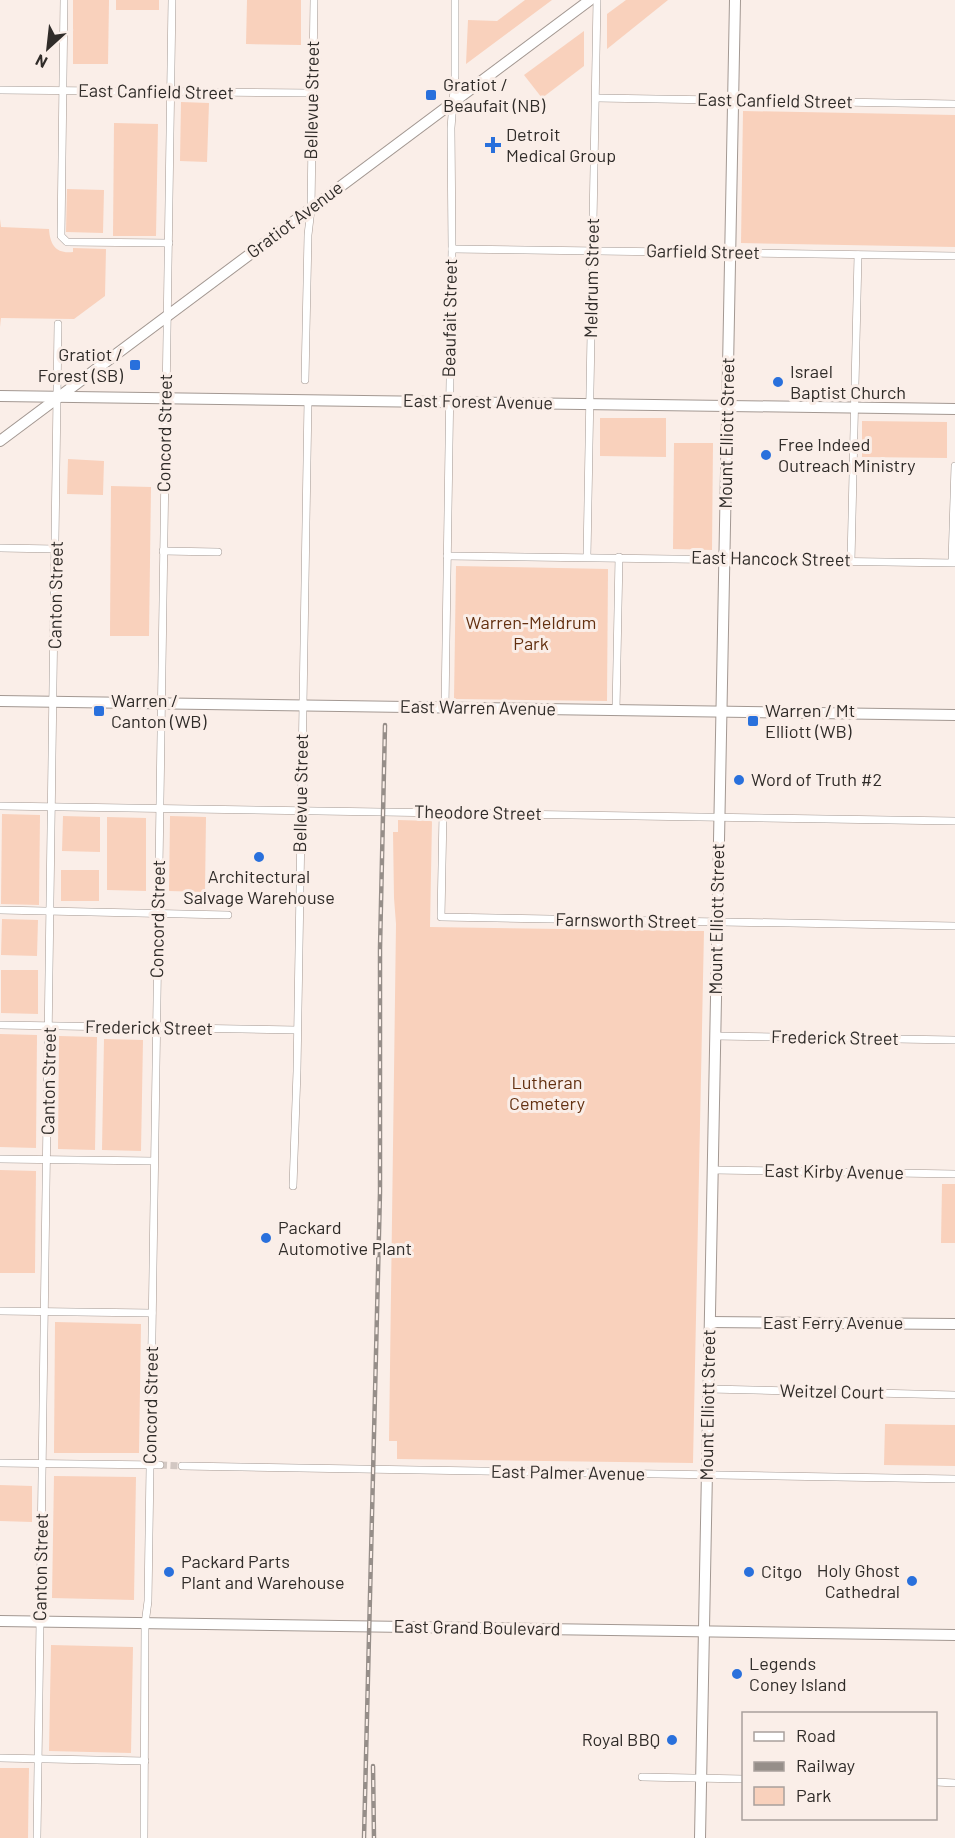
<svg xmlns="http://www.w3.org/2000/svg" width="955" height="1838" font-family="Barlow,sans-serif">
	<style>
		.green { fill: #f9d1bc }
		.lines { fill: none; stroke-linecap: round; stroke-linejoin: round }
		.street-tunnel { stroke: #d2c7c2; stroke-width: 7; stroke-dasharray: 7 3.5; stroke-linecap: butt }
		.street-casing { stroke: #a39892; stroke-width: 8 }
		.secondary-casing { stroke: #a39892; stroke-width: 12 }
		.primary-casing { stroke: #a39892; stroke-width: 12 }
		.street { stroke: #fff; stroke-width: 7 }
		.secondary { stroke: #fff; stroke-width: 10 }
		.primary { stroke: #fff; stroke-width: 10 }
		.rail-casing { stroke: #968e89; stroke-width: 4.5 }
		.rail { stroke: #faeee8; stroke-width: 2; stroke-dasharray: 7; stroke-linecap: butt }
		.poi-dot { fill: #2970dc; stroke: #faeee8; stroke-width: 2 }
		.labels { text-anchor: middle; stroke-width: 6; stroke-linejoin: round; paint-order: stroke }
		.poi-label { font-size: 18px; fill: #302c29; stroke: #faeee8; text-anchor: start }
		.street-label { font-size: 18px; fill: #302c29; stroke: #faeee8 }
		.park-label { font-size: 18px; fill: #633010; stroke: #faeee8 }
	</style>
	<rect width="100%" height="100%" fill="#faeee8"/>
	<!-- green -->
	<g class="green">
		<polygon points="73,0 109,0 108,64 73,64"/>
		<rect x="116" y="0" width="43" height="10"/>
		<polygon points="247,0 301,0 301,45 246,44"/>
		<polygon points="525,0 552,0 466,64 468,20 497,21"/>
		<polygon points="626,0 668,0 607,49 607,14"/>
		<polygon points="584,31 584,66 542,98 524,75"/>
		<polygon points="181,102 209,103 207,162 180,161"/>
		<polygon points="743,111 955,115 955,247 741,243"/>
		<polygon points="114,123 158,124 156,236 113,236"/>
		<polygon points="67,189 104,190 103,233 66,232"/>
		<path d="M0,219l1,8 48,2c1,16 7,25 24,23v-4l33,1 -1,47 -31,23 -73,-1 -1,9z"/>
		<polygon points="600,418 666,418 666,457 600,456"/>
		<polygon points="862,421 947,422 947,458 862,457"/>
		<polygon points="674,443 713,443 712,550 673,549"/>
		<polygon points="68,459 104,461 103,495 67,494"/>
		<polygon points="111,486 151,487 149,636 110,636"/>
		<polygon points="456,566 608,569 607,701 454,699"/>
		<polygon points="2,814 40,815 39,905 1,904"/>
		<polygon points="63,816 100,817 100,852 62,851"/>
		<polygon points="170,816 206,817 205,892 169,891"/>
		<polygon points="107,817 146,818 146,891 107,890"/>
		<polygon points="398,820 432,821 430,927 704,931 693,1463 397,1459 397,1441 389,1441 396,924 394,898 393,832 398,832"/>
		<rect x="61" y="870" width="38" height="31"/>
		<polygon points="2,919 38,920 37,956 1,955"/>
		<polygon points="1,970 38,970 38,1014 1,1013"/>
		<polygon points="0,1034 37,1035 36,1148 0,1147"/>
		<polygon points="59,1036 97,1037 95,1150 58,1149"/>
		<polygon points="104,1039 143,1040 141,1151 102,1150"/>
		<polygon points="0,1170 36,1171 35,1273 0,1273"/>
		<polygon points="942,1184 955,1184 955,1243 941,1243"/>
		<polygon points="55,1322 141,1324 139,1453 54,1453"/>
		<polygon points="885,1424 955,1425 955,1466 884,1465"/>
		<polygon points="54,1476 136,1477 134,1600 52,1598"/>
		<polygon points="0,1485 32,1486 32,1522 0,1521"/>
		<polygon points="51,1645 133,1647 131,1753 49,1751"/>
		<polygon points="0,1768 29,1768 28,1838 0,1838"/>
	</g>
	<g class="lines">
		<!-- street-tunnel -->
		<polyline class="street-tunnel" points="160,1465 182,1466"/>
		<defs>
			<g id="street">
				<polyline points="64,0 61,236 67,242 169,243"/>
				<polyline points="0,90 312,93"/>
				<polyline points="596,98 955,104"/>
				<polyline points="452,249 955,256"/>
				<polyline points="305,380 308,235 311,209 314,0"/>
				<polyline points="0,548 56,549"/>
				<polyline points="163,551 218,552"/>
				<polyline points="447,556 955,563"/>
				<polyline points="587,557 597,0"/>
				<polyline points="851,561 858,255"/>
				<polyline points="952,562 955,466"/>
				<polyline points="445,708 452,249 451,128 455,76 455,0"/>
				<polyline points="616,710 619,557"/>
				<polyline points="0,806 955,821"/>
				<polyline points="443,813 441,917 955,926"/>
				<polyline points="0,910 228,915"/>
				<polyline points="0,1025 297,1030"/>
				<polyline points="715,1036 955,1040"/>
				<polyline points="0,1159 154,1161"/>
				<polyline points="713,1170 955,1174"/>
				<polyline points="293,1186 297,1071 308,400"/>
				<polyline points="0,1311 152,1313"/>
				<polyline points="709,1389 955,1395"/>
				<polyline points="0,1463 160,1465"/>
				<polyline points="182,1466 955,1479"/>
				<polyline points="0,1758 145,1761"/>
				<polyline points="642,1777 744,1779"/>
				<polyline points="936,1782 955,1783"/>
				<polyline points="37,1838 58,324"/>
				<polyline points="144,1838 145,1624 148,1601 172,0"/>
			</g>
			<g id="secondary">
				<polyline points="0,396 955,409"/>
				<polyline points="0,701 955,715"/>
				<polyline points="710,1322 955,1324"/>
				<polyline points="0,1621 955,1635"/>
				<polyline points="700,1838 735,0"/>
			</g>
			<polyline id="primary" points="0,441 590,0"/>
		</defs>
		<!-- street casing -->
		<use href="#street" class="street-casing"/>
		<!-- secondary casing -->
		<use href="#secondary" class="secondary-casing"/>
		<!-- primary casing -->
		<use href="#primary" class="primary-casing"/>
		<!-- street -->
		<use href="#street" class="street"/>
		<!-- secondary -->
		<use href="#secondary" class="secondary"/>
		<!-- primary -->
		<use href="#primary" class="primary"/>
		<defs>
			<g id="rail">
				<polyline points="373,1766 374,1838"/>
				<polyline points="364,1838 380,1192 380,948 385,725"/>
			</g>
		</defs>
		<!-- rail casing -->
		<use href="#rail" class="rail-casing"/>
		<!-- rail -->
		<use href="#rail" class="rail"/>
	</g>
	<!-- markers -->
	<g class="poi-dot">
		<rect x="425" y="89" width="12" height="12" rx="3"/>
		<path d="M490 136h6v6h6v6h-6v6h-6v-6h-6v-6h6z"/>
		<rect x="129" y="359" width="12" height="12" rx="3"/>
		<circle cx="778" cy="382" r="6"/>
		<circle cx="766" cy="455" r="6"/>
		<rect x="93" y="705" width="12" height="12" rx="3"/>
		<rect x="747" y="715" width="12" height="12" rx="3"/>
		<circle cx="739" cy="780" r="6"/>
		<circle cx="259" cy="857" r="6"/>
		<circle cx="266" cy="1238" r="6"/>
		<circle cx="169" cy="1572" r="6"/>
		<circle cx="749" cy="1572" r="6"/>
		<circle cx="912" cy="1581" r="6"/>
		<circle cx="737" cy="1674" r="6"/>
		<circle cx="672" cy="1740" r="6"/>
	</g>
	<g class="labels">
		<!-- poi labels -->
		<g class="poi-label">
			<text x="443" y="91">Gratiot /<tspan x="443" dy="21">Beaufait (NB)</tspan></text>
			<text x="506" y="141">Detroit<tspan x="506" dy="21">Medical Group</tspan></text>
			<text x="123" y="361" text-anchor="end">Gratiot /<tspan x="123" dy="21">Forest (SB)</tspan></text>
			<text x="790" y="378">Israel<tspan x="790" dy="21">Baptist Church</tspan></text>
			<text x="778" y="451">Free Indeed<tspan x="778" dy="21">Outreach Ministry</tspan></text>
			<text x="111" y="707">Warren /<tspan x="111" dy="21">Canton (WB)</tspan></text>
			<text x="765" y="717">Warren / Mt<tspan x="765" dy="21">Elliott (WB)</tspan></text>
			<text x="751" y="786">Word of Truth #2</text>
			<text x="259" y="883" text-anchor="middle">Architectural<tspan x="259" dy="21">Salvage Warehouse</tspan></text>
			<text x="278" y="1234">Packard<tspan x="278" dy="21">Automotive Plant</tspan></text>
			<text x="181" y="1568">Packard Parts<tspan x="181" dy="21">Plant and Warehouse</tspan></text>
			<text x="900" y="1577" text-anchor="end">Holy Ghost<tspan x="900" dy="21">Cathedral</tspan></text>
			<text x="761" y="1578">Citgo</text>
			<text x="749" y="1670">Legends<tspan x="749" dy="21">Coney Island</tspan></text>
			<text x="660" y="1746" text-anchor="end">Royal BBQ</text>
		</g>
		<!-- street labels -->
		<g class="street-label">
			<text transform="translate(156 92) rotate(1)" y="6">East Canfield Street</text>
			<text transform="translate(312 100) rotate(-89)" y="6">Bellevue Street</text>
			<text transform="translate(775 101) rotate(1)" y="6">East Canfield Street</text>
			<text transform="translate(295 220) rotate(-37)" y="6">Gratiot Avenue</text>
			<text transform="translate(703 252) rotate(1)" y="6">Garfield Street</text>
			<text transform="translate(592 278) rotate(-89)" y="6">Meldrum Street</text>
			<text transform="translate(450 318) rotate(-89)" y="6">Beaufait Street</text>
			<text transform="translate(478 402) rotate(1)" y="6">East Forest Avenue</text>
			<text transform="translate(165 433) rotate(-89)" y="6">Concord Street</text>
			<text transform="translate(727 433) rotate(-89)" y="6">Mount Elliott Street</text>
			<text transform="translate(771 559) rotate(1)" y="6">East Hancock Street</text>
			<text transform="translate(56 595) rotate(-89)" y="6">Canton Street</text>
			<text transform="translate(478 708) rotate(1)" y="6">East Warren Avenue</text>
			<text transform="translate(301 793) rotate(-89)" y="6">Bellevue Street</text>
			<text transform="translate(478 813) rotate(1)" y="6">Theodore Street</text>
			<text transform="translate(158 919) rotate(-89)" y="6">Concord Street</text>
			<text transform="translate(717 919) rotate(-89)" y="6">Mount Elliott Street</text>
			<text transform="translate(626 921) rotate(1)" y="6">Farnsworth Street</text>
			<text transform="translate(149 1028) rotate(1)" y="6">Frederick Street</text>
			<text transform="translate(835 1038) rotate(1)" y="6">Frederick Street</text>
			<text transform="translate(49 1081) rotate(-89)" y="6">Canton Street</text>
			<text transform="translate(834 1172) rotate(1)" y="6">East Kirby Avenue</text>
			<text x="833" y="1329">East Ferry Avenue</text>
			<text transform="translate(832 1392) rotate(1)" y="6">Weitzel Court</text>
			<text transform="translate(151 1405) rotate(-89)" y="6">Concord Street</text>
			<text transform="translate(708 1405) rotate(-89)" y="6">Mount Elliott Street</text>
			<text transform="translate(568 1473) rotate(1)" y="6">East Palmer Avenue</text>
			<text transform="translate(41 1567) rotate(-89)" y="6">Canton Street</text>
			<text transform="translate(477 1628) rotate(1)" y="6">East Grand Boulevard</text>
		</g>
		<!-- park labels -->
		<g class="park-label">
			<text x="531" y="629">Warren-Meldrum<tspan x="531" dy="21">Park</tspan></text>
			<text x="547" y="1089">Lutheran<tspan x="547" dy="21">Cemetery</tspan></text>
		</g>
	</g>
	<!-- legend -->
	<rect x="742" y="1712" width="195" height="108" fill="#faeee8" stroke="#a9a09c" stroke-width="1.5"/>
	<rect x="754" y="1732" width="30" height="9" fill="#ffffff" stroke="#a9a09c" stroke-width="1.5"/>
	<text x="796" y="1742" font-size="18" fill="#302c29">Road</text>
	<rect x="754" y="1762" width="30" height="9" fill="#968e89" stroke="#a9a09c" stroke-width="1.5"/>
	<text x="796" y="1772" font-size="18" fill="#302c29">Railway</text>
	<rect x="754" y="1787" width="30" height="18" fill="#f9d1bc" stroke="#a9a09c" stroke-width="1.5"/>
	<text x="796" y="1802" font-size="18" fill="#302c29">Park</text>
	<!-- north arrow -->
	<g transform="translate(48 48) rotate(207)" stroke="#faeee8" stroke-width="4.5" paint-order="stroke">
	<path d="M0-4.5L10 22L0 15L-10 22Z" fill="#302c29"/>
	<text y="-9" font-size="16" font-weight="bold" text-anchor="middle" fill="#302c29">N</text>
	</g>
</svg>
